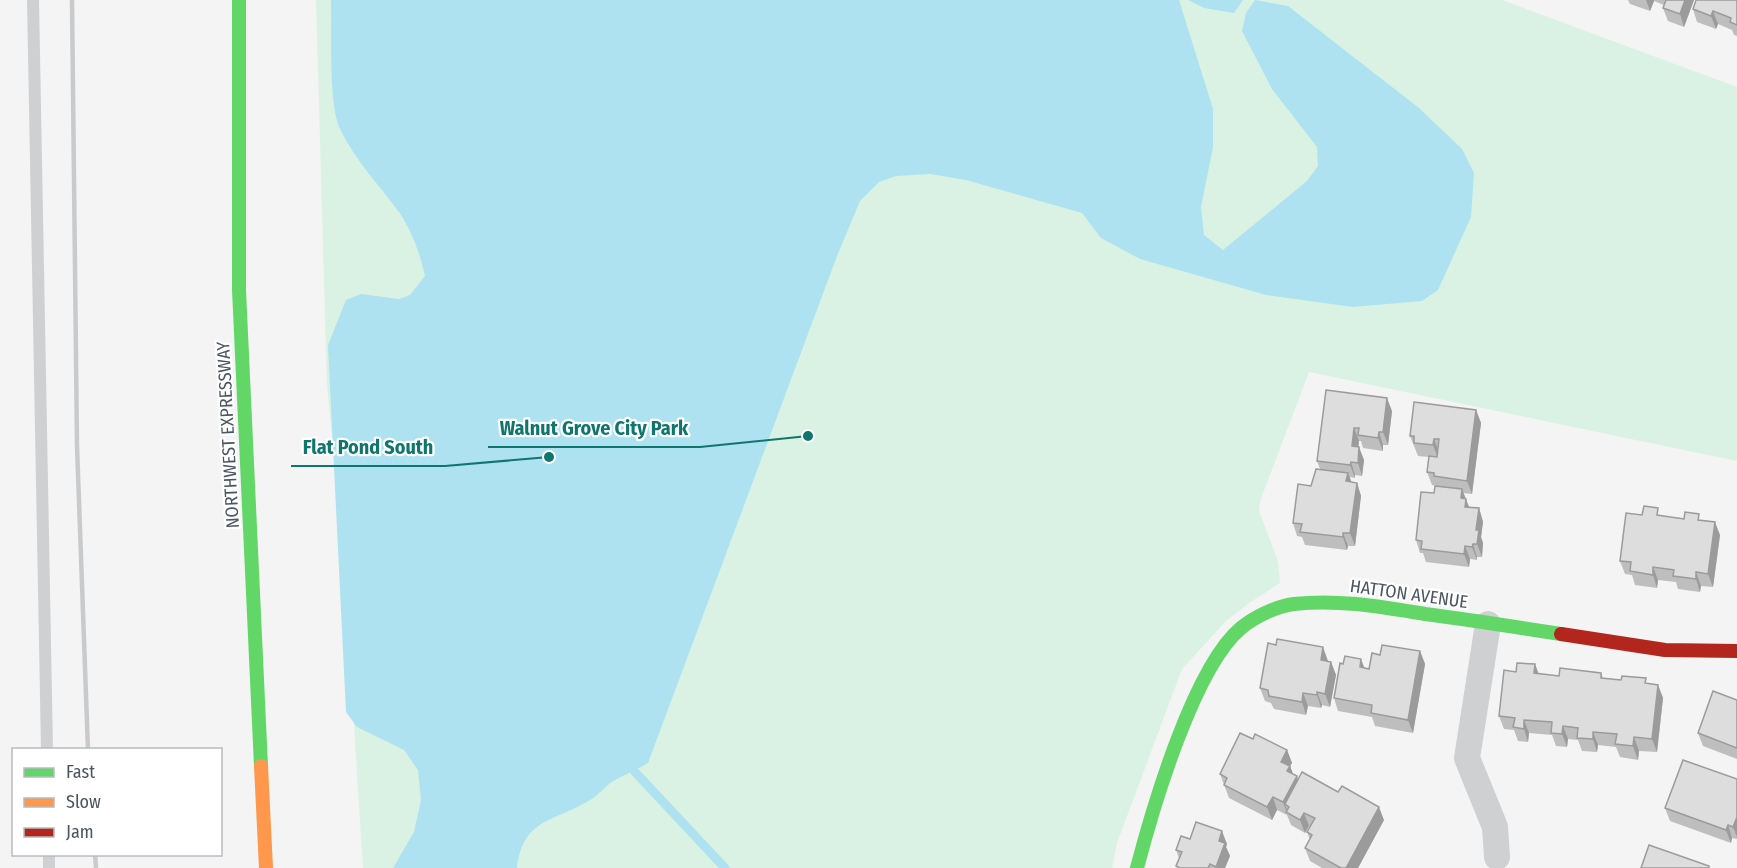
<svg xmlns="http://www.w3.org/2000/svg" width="1737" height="868" font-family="'Fira Sans Condensed',sans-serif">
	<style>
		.green { fill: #d9f2e3 }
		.water { fill: #aee2f0 }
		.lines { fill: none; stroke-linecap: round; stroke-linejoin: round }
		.stream { stroke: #aee2f0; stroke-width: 9 }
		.lane { stroke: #ced0d2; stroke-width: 12 }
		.street { stroke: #ced0d2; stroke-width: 26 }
		.fast { stroke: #63d668; stroke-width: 14 }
		.slow { stroke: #ff974d; stroke-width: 14 }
		.jam { stroke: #b3261e; stroke-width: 14 }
		.rail { stroke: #c9cacc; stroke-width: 4.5 }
		.wall { fill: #bebebf }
		.shaded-wall { fill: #9b9b9b }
		.building { fill: #ddddde; stroke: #9b9b9b; stroke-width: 1.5 }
		.labels { text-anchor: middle; stroke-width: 4.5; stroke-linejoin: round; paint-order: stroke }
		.street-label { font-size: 18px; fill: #4a5661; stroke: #fff }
		.leader { fill: none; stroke: #0f766e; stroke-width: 2 }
		.callout-dot { fill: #0f766e; stroke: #fff; stroke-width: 2 }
		.callout-label { font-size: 20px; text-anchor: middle; font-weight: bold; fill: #0f766e; stroke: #fff; stroke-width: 4.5; stroke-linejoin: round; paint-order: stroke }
	</style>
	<rect width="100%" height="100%" fill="#f4f4f4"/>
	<!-- green -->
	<polygon class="green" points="316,0 1502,0 1737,87 1737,461 1309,372 1260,501 1259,511 1278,561 1280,583 1249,603 1226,621 1182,669 1117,843 1112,868 363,868 343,549 327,385"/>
	<!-- water -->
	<g class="water">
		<path d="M331,0h848l34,109v38l-12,60 3,28 19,15 84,-69 11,-15 -1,-19 -45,-58 -30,-58 4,-18 9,-13 33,6 131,102 43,41 12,24 -3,44 -33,73 -16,11 -69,6 -87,-12 -126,-36 -39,-21 -19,-25 -116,-33 -36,-6 -34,2 -17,6 -19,19 -23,55 -189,507c-11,7 -22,11 -33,17 -9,5 -16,15 -25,20 -36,22 -67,18 -73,68h-124l21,-36 7,-32 -3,-30 -14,-20 -47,-23 -11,-15 -18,-367 18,-45 15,-6 38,5 11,-4 15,-19c-5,-22 -13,-45 -26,-64 -20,-27 -45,-53 -59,-83 -12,-27 -8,-97 -9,-129z"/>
		<polygon points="1188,0 1243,0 1234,13 1204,8"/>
	</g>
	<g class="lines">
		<!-- stream -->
		<polyline class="stream" points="635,772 725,868"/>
		<!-- lane -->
		<g class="lane">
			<polyline points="33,0 47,750"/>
			<polyline points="49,854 49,868"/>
		</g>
		<!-- street -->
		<polyline class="street" points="1488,624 1467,758 1495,827 1497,857"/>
		<!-- fast -->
		<g class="fast">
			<polyline points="239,0 239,290 261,766"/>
			<path d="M1137,868c16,-61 57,-201 104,-240 13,-11 36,-22 53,-24 45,-5 88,3 131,10 46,6 91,13 136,20"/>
		</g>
		<!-- slow -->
		<polyline class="slow" points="261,766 266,868"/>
		<!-- jam -->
		<polyline class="jam" points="1561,634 1665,650 1737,651"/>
		<!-- rail -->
		<g class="rail">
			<polyline points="72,0 77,446 88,750"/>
			<polyline points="95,854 96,868"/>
		</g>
	</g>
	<!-- wall -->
	<g class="wall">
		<polygon points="1628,0 1694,0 1684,27 1668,21 1663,8 1664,5 1654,1 1650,11 1630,4"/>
		<polygon points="1737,0 1737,36 1734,35 1732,30 1718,24 1716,29 1697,22 1693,9"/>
		<polygon points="1326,390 1392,411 1388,445 1383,445 1383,451 1363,448 1361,441 1359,441 1358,447 1364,460 1362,476 1355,475 1355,478 1350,477 1351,482 1357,483 1361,496 1355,546 1348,546 1347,550 1305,545 1302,537 1297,536 1293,523 1320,469 1317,461"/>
		<polygon points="1476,410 1481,423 1472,494 1463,493 1469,507 1479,508 1483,522 1481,537 1483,543 1482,557 1477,557 1477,560 1470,559 1469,567 1426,562 1423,553 1420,553 1416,540 1437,486 1432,485 1427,472 1429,457 1418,456 1410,436"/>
		<polygon points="1642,515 1661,516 1701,520 1720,535 1713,587 1701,586 1700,592 1678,589 1676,582 1658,580 1657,588 1635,585 1632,575 1625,574 1620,561"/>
		<polygon points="1420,651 1425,664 1413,733 1375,726 1372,717 1338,711 1334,698 1365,668 1369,669 1380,655"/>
		<polygon points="1328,661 1331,662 1336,675 1330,707 1322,705 1321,708 1308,706 1306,715 1274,709 1271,703 1265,701 1260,688"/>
		<polygon points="1601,673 1603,678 1658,685 1663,698 1657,752 1639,751 1638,760 1620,757 1616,747 1598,745 1597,752 1582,751 1578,740 1568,739 1567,747 1556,746 1552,735 1529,733 1528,742 1518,741 1514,730 1504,729 1499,716 1538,674 1559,676"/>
		<polygon points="1737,700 1737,759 1703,746 1698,733"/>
		<polygon points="1253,739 1287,750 1292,763 1290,766 1293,774 1298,780 1384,820 1358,868 1322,868 1310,861 1305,848 1310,840 1307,832 1310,827 1309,826 1305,833 1291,825 1287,815 1277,810 1272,820 1229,798 1220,774"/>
		<polygon points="1737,779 1737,839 1732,838 1731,843 1670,821 1665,808"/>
		<polygon points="1190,839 1227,844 1226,847 1230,856 1225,868 1177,868 1176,866 1179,858 1176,850"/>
	</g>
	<!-- shaded-wall -->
	<g class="shaded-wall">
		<polygon points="1646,0 1654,0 1654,1 1650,11"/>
		<polygon points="1685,0 1694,0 1684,27 1680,14"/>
		<polygon points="1713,11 1718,24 1716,29 1711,16"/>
		<polygon points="1387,398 1392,411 1388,445 1383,432"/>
		<polygon points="1476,410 1481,423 1472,494 1467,481"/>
		<polygon points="1354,428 1359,441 1357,459 1352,446"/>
		<polygon points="1379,432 1383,445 1383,451 1378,438"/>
		<polygon points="1434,439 1439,452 1438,458 1433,445"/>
		<polygon points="1359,447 1364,460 1362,476 1358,463"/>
		<polygon points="1351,462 1355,475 1355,478 1350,465"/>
		<polygon points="1348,473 1353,486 1346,481"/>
		<polygon points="1357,483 1361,496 1355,546 1350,533"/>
		<polygon points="1462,489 1471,512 1470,520 1461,498"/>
		<polygon points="1479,508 1483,522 1481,537 1483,543 1482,557 1477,544 1476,530"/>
		<polygon points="1715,522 1720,535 1713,587 1708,574"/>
		<polygon points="1343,533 1348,546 1347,550 1343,537"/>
		<polygon points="1473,544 1477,557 1477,560 1472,547"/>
		<polygon points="1465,546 1470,559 1469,567 1464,554"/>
		<polygon points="1653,567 1658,580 1657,588 1653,575"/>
		<polygon points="1696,572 1701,586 1700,592 1696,579"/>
		<polygon points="1323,647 1328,661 1326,673 1321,660"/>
		<polygon points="1420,651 1425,664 1413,733 1408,720"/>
		<polygon points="1361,659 1366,672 1360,667"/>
		<polygon points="1331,662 1336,675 1330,707 1325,694"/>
		<polygon points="1535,664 1540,677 1534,673"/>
		<polygon points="1658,685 1663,698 1657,752 1652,739"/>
		<polygon points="1317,692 1322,705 1321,708 1317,695"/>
		<polygon points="1303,693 1308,706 1306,715 1302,702"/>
		<polygon points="1524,720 1529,733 1528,742 1524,729"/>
		<polygon points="1563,726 1568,739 1567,747 1562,734"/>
		<polygon points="1593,732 1598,745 1597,752 1593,739"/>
		<polygon points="1634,737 1639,751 1638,760 1633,746"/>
		<polygon points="1287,750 1292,763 1290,766 1295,779 1297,776 1301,789 1289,807 1285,804 1288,813 1287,813 1283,802 1287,771 1281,762"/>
		<polygon points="1273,797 1277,810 1272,820 1267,807"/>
		<polygon points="1379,807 1384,820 1358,868 1346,868"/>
		<polygon points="1304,813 1309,826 1305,833 1300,820"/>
		<polygon points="1737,817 1737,837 1733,827"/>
		<polygon points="1728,825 1732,838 1731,843 1726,830"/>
		<polygon points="1222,831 1227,844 1226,847 1230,856 1225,868 1217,868 1219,841"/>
	</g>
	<!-- building -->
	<g class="building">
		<polygon points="1666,0 1685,0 1680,14 1663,8"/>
		<polygon points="1696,0 1737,0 1737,25 1730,22 1731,18 1713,11 1711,16 1693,9"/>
		<polygon points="1326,390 1387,398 1383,432 1379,432 1378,438 1358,435 1359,428 1354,428 1352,446 1359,447 1358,463 1351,462 1350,465 1317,461"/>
		<polygon points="1414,402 1476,410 1467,481 1434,476 1434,473 1427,472 1429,456 1437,457 1439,439 1434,439 1433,445 1414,443 1414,436 1410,436"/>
		<polygon points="1316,469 1348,473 1346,481 1357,483 1350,533 1343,533 1343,537 1300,532 1302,524 1293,523 1298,484 1311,486"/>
		<polygon points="1435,486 1462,489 1461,498 1466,499 1465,507 1479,508 1476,530 1479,530 1477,544 1473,544 1472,547 1465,546 1464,554 1421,549 1422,541 1416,540 1421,492 1434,493"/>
		<polygon points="1644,506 1658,508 1657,515 1684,519 1685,512 1699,514 1698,520 1715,522 1708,574 1696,572 1696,579 1673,576 1674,570 1653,567 1653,575 1630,571 1631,562 1620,561 1626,513 1642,515"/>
		<polygon points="1277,639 1323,647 1321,660 1331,662 1325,694 1317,692 1317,695 1303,693 1302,702 1269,696 1268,690 1260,688 1268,643 1276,645"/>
		<polygon points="1382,645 1420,651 1408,720 1371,713 1372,705 1334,698 1340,663 1343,664 1345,656 1361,659 1360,667 1369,669 1372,653 1380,655"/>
		<polygon points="1517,663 1535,664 1534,673 1559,676 1560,668 1601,673 1601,678 1621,680 1622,676 1646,678 1645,683 1658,685 1652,739 1634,737 1633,746 1615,744 1617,734 1593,732 1593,739 1577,738 1578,728 1563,726 1562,734 1551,733 1552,722 1524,720 1524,729 1513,727 1515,718 1499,716 1504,670 1516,672"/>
		<polygon points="1713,691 1737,700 1737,748 1698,733"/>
		<polygon points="1240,733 1253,739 1255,734 1287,750 1281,762 1290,766 1287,771 1297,776 1283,802 1273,797 1267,807 1224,785 1227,778 1220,774"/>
		<polygon points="1683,760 1737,779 1737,817 1733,827 1728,825 1726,830 1665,808"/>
		<polygon points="1302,772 1338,792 1342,786 1379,807 1346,868 1341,868 1305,848 1312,835 1307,832 1315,818 1304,813 1300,820 1286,812 1289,807 1285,804"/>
		<polygon points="1196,822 1222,831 1219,841 1225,843 1216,867 1210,864 1208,868 1180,868 1176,866 1182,852 1176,850 1181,836 1190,839"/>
		<polygon points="1649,845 1709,866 1709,868 1641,868"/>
	</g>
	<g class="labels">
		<!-- street labels -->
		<g class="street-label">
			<text transform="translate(228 435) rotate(-93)" y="6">NORTHWEST EXPRESSWAY</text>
			<text transform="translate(1409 594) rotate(8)" y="6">HATTON AVENUE</text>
		</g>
	</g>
	<!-- callouts -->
	<path class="leader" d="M808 436L700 447H488M549 457L445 466H291"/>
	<g class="callout-dot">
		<circle cx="808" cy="436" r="6"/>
		<circle cx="549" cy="457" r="6"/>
	</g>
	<g class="callout-label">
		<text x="594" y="435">Walnut Grove City Park</text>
		<text x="368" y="454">Flat Pond South</text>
	</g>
	<!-- legend -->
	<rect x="12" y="748" width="210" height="108" fill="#ffffff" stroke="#b7bbc0" stroke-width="1.5"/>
	<rect x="24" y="768" width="30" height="9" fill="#63d668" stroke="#b7bbc0" stroke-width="1.5"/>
	<text x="66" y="778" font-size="18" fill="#4a5661">Fast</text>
	<rect x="24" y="798" width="30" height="9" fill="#ff974d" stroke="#b7bbc0" stroke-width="1.5"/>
	<text x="66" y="808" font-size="18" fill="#4a5661">Slow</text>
	<rect x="24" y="828" width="30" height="9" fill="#b3261e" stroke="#b7bbc0" stroke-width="1.5"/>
	<text x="66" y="838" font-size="18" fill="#4a5661">Jam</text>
</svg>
